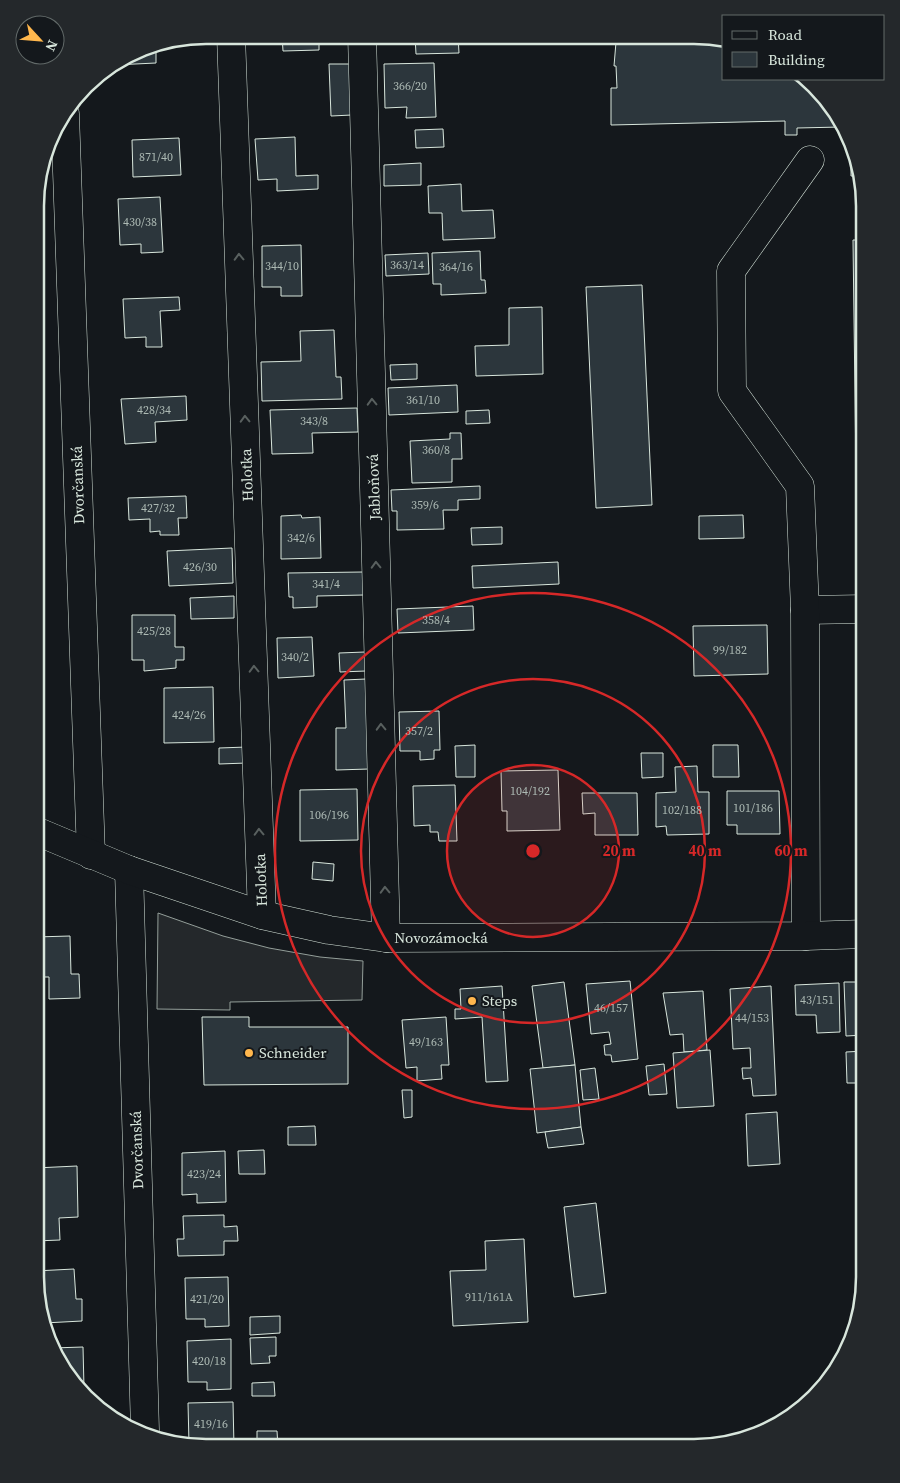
<svg xmlns="http://www.w3.org/2000/svg" width="900" height="1483" font-family="'Source Serif 4',serif">
	<style>
		.parking { fill: #24282b; stroke: #939e99 }
		.building { fill: #2c363c; stroke: #d8e6dc }
		.lines { fill: none; stroke-linecap: round; stroke-linejoin: round }
		.minor-casing { stroke: #d8e6dc; stroke-width: 29 }
		.major-casing { stroke: #d8e6dc; stroke-width: 29 }
		.minor { stroke: #14181c; stroke-width: 28 }
		.major { stroke: #14181c; stroke-width: 28 }
		.oneway { stroke: #59605f }
		.ring { fill: none; stroke: #d62828; stroke-width: 2.5 }
		.poi-dot { fill: #ffb74d; stroke: #14181c; stroke-width: 2 }
		.labels { text-anchor: middle; stroke-width: 4; stroke-linejoin: round; paint-order: stroke }
		.number-label { font-size: 12px; fill: #adbab4 }
		.street-label { font-size: 15px; fill: #d8e6dc; stroke: #14181c }
		.poi-label { font-size: 15px; fill: #d8e6dc; stroke: #14181c; text-anchor: start }
		.rim { fill: none; stroke: #d8e6dc; stroke-width: 2.5 }
		.centre { fill: #d62828; stroke: #14181c; stroke-width: 2.5 }
		.ring-label { font-size: 15px; text-anchor: middle; font-weight: bold; fill: #d62828; stroke: #14181c; stroke-width: 4; stroke-linejoin: round; paint-order: stroke }
	</style>
	<rect width="100%" height="100%" fill="#14181c"/>
	<!-- parking -->
	<polygon class="parking" points="158,913 223,936 269,948 320,957 363,961 362,1000 230,1002 230,1010 157,1009"/>
	<!-- building -->
	<g class="building">
		<polygon points="282,35 319,35 319,50 283,51"/>
		<polygon points="415,36 458,36 459,53 416,54"/>
		<polygon points="724,41 724,79 804,79 841,127 797,128 797,135 785,135 785,121 611,125 611,88 617,88 616,66 614,66 616,42"/>
		<polygon points="156,45 156,63 114,65 141,48"/>
		<polygon points="434,63 436,117 406,118 407,107 385,108 384,64"/>
		<polygon points="329,64 351,64 352,115 331,116"/>
		<polygon points="443,129 444,147 416,148 415,130"/>
		<polygon points="295,137 296,176 318,175 318,189 277,191 277,179 258,180 255,139"/>
		<polygon points="179,138 181,175 133,177 132,140"/>
		<polygon points="851,155 855,155 859,176 851,176"/>
		<polygon points="421,163 421,185 384,186 384,165"/>
		<polygon points="461,184 462,211 493,210 495,238 443,240 442,213 429,213 428,186"/>
		<polygon points="160,197 163,252 141,253 141,244 120,245 118,199"/>
		<polygon points="853,240 865,240 865,473 856,473"/>
		<polygon points="301,245 302,296 281,296 281,287 262,287 262,246"/>
		<polygon points="480,251 481,280 485,280 486,293 441,295 441,284 433,284 432,253"/>
		<polygon points="428,253 429,274 386,276 385,255"/>
		<polygon points="642,285 652,505 596,508 586,287"/>
		<polygon points="179,297 180,310 160,311 162,347 146,347 146,337 125,338 123,299"/>
		<polygon points="542,307 543,374 476,376 475,346 509,345 509,308"/>
		<polygon points="334,330 336,377 341,377 342,399 262,401 261,362 301,361 300,331"/>
		<polygon points="417,364 417,379 391,380 390,365"/>
		<polygon points="457,385 458,412 389,415 388,388"/>
		<polygon points="186,396 187,420 155,422 156,442 125,444 121,399"/>
		<polygon points="357,408 358,432 312,433 313,453 272,454 270,410"/>
		<polygon points="489,410 490,423 466,424 466,411"/>
		<polygon points="450,433 461,433 462,459 452,459 452,482 412,483 410,441 450,439"/>
		<polygon points="480,486 480,499 458,500 458,510 443,510 444,529 397,530 397,511 392,511 391,490"/>
		<polygon points="186,496 187,518 178,518 179,535 160,535 160,531 150,532 150,519 129,520 128,498"/>
		<polygon points="301,515 302,518 320,517 321,558 281,559 281,516"/>
		<polygon points="743,515 744,538 699,539 699,516"/>
		<polygon points="502,527 502,544 472,545 471,528"/>
		<polygon points="232,548 233,583 169,586 167,551"/>
		<polygon points="558,562 559,584 473,588 472,566"/>
		<polygon points="363,572 364,595 317,596 317,607 293,608 293,597 289,597 288,573"/>
		<polygon points="234,596 234,618 191,619 190,598"/>
		<polygon points="473,606 474,630 398,633 397,609"/>
		<polygon points="132,615 175,615 175,647 184,647 184,660 176,660 176,668 144,671 144,660 132,660"/>
		<polygon points="767,625 768,674 694,676 693,626"/>
		<polygon points="36,628 44,628 44,643 36,644"/>
		<polygon points="312,637 314,676 278,678 277,638"/>
		<polygon points="365,652 366,671 340,672 339,653"/>
		<polygon points="366,679 369,769 336,770 336,728 346,728 344,680"/>
		<polygon points="213,687 214,742 164,743 164,688"/>
		<polygon points="439,711 440,750 434,750 434,759 420,760 420,751 400,751 399,712"/>
		<polygon points="475,745 475,777 456,777 455,746"/>
		<polygon points="713,745 738,745 739,777 713,777"/>
		<polygon points="247,747 247,763 219,764 219,748"/>
		<polygon points="641,753 663,753 663,777 642,778"/>
		<polygon points="697,766 698,792 709,792 709,834 667,835 666,826 656,827 656,793 676,792 675,767"/>
		<polygon points="558,770 560,830 507,831 507,811 502,811 501,771"/>
		<polygon points="455,785 457,841 439,841 438,832 430,832 430,825 414,826 413,786"/>
		<polygon points="357,789 358,840 300,841 300,790"/>
		<polygon points="727,791 779,791 780,834 737,834 737,825 727,825"/>
		<polygon points="582,793 637,793 638,835 595,835 595,813 583,814"/>
		<polygon points="313,862 334,864 333,881 312,879"/>
		<polygon points="70,936 71,974 79,974 80,998 49,999 49,977 35,977 35,937"/>
		<polygon points="630,981 638,1059 612,1062 611,1055 605,1055 604,1045 611,1044 609,1032 591,1034 586,984"/>
		<polygon points="564,982 575,1065 543,1068 532,986"/>
		<polygon points="844,982 865,982 865,1035 846,1036"/>
		<polygon points="839,983 840,1032 817,1033 816,1015 796,1015 795,985"/>
		<polygon points="502,986 508,1081 486,1082 482,1017 455,1019 455,1009 461,1009 460,989"/>
		<polygon points="771,986 776,1095 753,1096 751,1078 743,1079 742,1068 751,1068 750,1048 733,1049 730,989"/>
		<polygon points="703,991 707,1050 684,1052 683,1034 670,1035 663,993"/>
		<polygon points="202,1017 249,1017 249,1027 348,1027 348,1084 204,1085"/>
		<polygon points="446,1017 449,1065 441,1065 442,1079 417,1081 417,1067 406,1068 402,1020"/>
		<polygon points="710,1050 714,1106 677,1108 673,1053"/>
		<polygon points="865,1051 865,1083 847,1083 846,1052"/>
		<polygon points="664,1064 667,1094 649,1095 646,1066"/>
		<polygon points="575,1065 581,1127 537,1133 530,1069"/>
		<polygon points="595,1068 599,1099 583,1100 580,1070"/>
		<polygon points="402,1090 412,1090 412,1117 404,1118"/>
		<polygon points="777,1112 780,1164 748,1166 746,1114"/>
		<polygon points="315,1126 316,1145 288,1145 288,1127"/>
		<polygon points="581,1127 584,1144 548,1148 545,1132"/>
		<polygon points="264,1150 265,1174 239,1174 238,1151"/>
		<polygon points="225,1151 226,1202 197,1203 197,1194 182,1195 182,1153"/>
		<polygon points="77,1166 78,1217 59,1218 60,1240 35,1241 35,1168"/>
		<polygon points="596,1203 606,1293 574,1297 564,1207"/>
		<polygon points="224,1215 224,1227 237,1226 238,1241 224,1241 224,1255 178,1256 177,1239 184,1239 183,1216"/>
		<polygon points="524,1239 528,1322 453,1326 450,1271 486,1270 485,1241"/>
		<polygon points="74,1269 76,1299 82,1299 82,1321 44,1323 35,1271"/>
		<polygon points="228,1277 229,1326 205,1327 205,1319 186,1319 185,1278"/>
		<polygon points="280,1316 280,1333 250,1335 250,1317"/>
		<polygon points="276,1337 276,1356 269,1356 270,1363 251,1364 250,1338"/>
		<polygon points="231,1339 231,1389 207,1390 207,1382 188,1382 187,1341"/>
		<polygon points="83,1347 84,1388 83,1388 52,1348"/>
		<polygon points="274,1382 275,1396 252,1396 252,1383"/>
		<polygon points="233,1402 234,1447 202,1447 202,1444 189,1444 188,1403"/>
		<polygon points="257,1431 277,1431 278,1447 257,1447"/>
	</g>
	<g class="lines">
		<defs>
			<g id="minor">
				<polyline points="231,35 262,915"/>
				<polyline points="362,35 386,938"/>
				<polyline points="65,114 91,855"/>
				<polyline points="805,610 865,609"/>
				<polyline points="129,870 145,1430"/>
				<polyline points="806,936 805,610 800,486 732,391 731,271 810,160"/>
			</g>
			<polyline id="major" points="36,831 129,870 262,915 329,930 386,938 806,936 865,934"/>
		</defs>
		<!-- minor casing -->
		<use href="#minor" class="minor-casing"/>
		<!-- major casing -->
		<use href="#major" class="major-casing"/>
		<!-- minor -->
		<use href="#minor" class="minor"/>
		<!-- major -->
		<use href="#major" class="major"/>
	</g>
	<!-- one-way arrows -->
	<defs><path id="oneway-chevron" d="M-2-3.5L2.5 0L-2 3.5" fill="none" stroke-width="1.6" stroke-linecap="round" stroke-linejoin="round" transform="scale(1.25)"/></defs>
	<g class="oneway">
		<use href="#oneway-chevron" transform="translate(239 257) rotate(-92)"/>
		<use href="#oneway-chevron" transform="translate(372 402) rotate(-92)"/>
		<use href="#oneway-chevron" transform="translate(245 419) rotate(-92)"/>
		<use href="#oneway-chevron" transform="translate(376 565) rotate(-92)"/>
		<use href="#oneway-chevron" transform="translate(254 669) rotate(-92)"/>
		<use href="#oneway-chevron" transform="translate(381 727) rotate(-92)"/>
		<use href="#oneway-chevron" transform="translate(259 832) rotate(-92)"/>
		<use href="#oneway-chevron" transform="translate(385 890) rotate(-92)"/>
	</g>
	<!-- distance rings -->
	<circle cx="533" cy="851" r="86" fill="#d62828" fill-opacity=".12"/>
	<g class="ring">
		<circle cx="533" cy="851" r="86"/>
		<circle cx="533" cy="851" r="172"/>
		<circle cx="533" cy="851" r="258"/>
	</g>
	<!-- markers -->
	<g class="poi-dot">
		<circle cx="472" cy="1001" r="5"/>
		<circle cx="249" cy="1053" r="5"/>
	</g>
	<g class="labels">
		<!-- number labels -->
		<g class="number-label">
			<text x="410" y="90">366/20</text>
			<text x="156" y="161">871/40</text>
			<text x="140" y="226">430/38</text>
			<text x="407" y="269">363/14</text>
			<text x="282" y="270">344/10</text>
			<text x="456" y="271">364/16</text>
			<text x="423" y="404">361/10</text>
			<text x="154" y="414">428/34</text>
			<text x="314" y="425">343/8</text>
			<text x="436" y="454">360/8</text>
			<text x="425" y="509">359/6</text>
			<text x="158" y="512">427/32</text>
			<text x="301" y="542">342/6</text>
			<text x="200" y="571">426/30</text>
			<text x="326" y="588">341/4</text>
			<text x="436" y="624">358/4</text>
			<text x="154" y="635">425/28</text>
			<text x="730" y="654">99/182</text>
			<text x="295" y="661">340/2</text>
			<text x="189" y="719">424/26</text>
			<text x="419" y="735">357/2</text>
			<text x="530" y="795">104/192</text>
			<text x="753" y="812">101/186</text>
			<text x="682" y="814">102/188</text>
			<text x="329" y="819">106/196</text>
			<text x="817" y="1004">43/151</text>
			<text x="611" y="1012">46/157</text>
			<text x="752" y="1022">44/153</text>
			<text x="426" y="1046">49/163</text>
			<text x="204" y="1178">423/24</text>
			<text x="489" y="1301">911/161A</text>
			<text x="207" y="1303">421/20</text>
			<text x="209" y="1365">420/18</text>
			<text x="211" y="1428">419/16</text>
		</g>
		<!-- street labels -->
		<g class="street-label">
			<text transform="translate(247 475) rotate(-92)" y="5">Holotka</text>
			<text transform="translate(78 485) rotate(-92)" y="5">Dvorčanská</text>
			<text transform="translate(374 487) rotate(-92)" y="5">Jabloňová</text>
			<text transform="translate(261 880) rotate(-92)" y="5">Holotka</text>
			<text x="441" y="943">Novozámocká</text>
			<text transform="translate(137 1150) rotate(-92)" y="5">Dvorčanská</text>
		</g>
		<!-- poi labels -->
		<g class="poi-label">
			<text x="482" y="1006">Steps</text>
			<text x="259" y="1058">Schneider</text>
		</g>
	</g>
	<!-- crop -->
	<path d="M0 0H900V1483H0ZM206 44H694A162 162 0 0 1 856 206V1277A162 162 0 0 1 694 1439H206A162 162 0 0 1 44 1277V206A162 162 0 0 1 206 44Z" fill="#24282b" fill-rule="evenodd"/>
	<path class="rim" d="M206 44H694A162 162 0 0 1 856 206V1277A162 162 0 0 1 694 1439H206A162 162 0 0 1 44 1277V206A162 162 0 0 1 206 44Z"/>
	<circle cx="533" cy="851" r="8" class="centre"/>
	<g class="ring-label">
		<text x="619" y="856">20 m</text>
		<text x="705" y="856">40 m</text>
		<text x="791" y="856">60 m</text>
	</g>
	<!-- legend -->
	<rect x="722" y="15" width="162" height="65" fill="#14181c" stroke="#626a69"/>
	<rect x="732" y="31" width="25" height="8" fill="#14181c" stroke="#626a69"/>
	<text x="768" y="40" font-size="15" fill="#d8e6dc">Road</text>
	<rect x="732" y="52" width="25" height="15" fill="#2c363c" stroke="#626a69"/>
	<text x="768" y="65" font-size="15" fill="#d8e6dc">Building</text>
	<!-- north arrow -->
	<g transform="translate(40 40) rotate(116)"><circle r="24" fill="#14181c" stroke="#626a69"/>
	<path d="M0-4L9 19L0 12L-9 19Z" fill="#ffb74d"/>
	<text y="-8" font-size="14" font-weight="bold" text-anchor="middle" fill="#d8e6dc">N</text>
	</g>
</svg>
